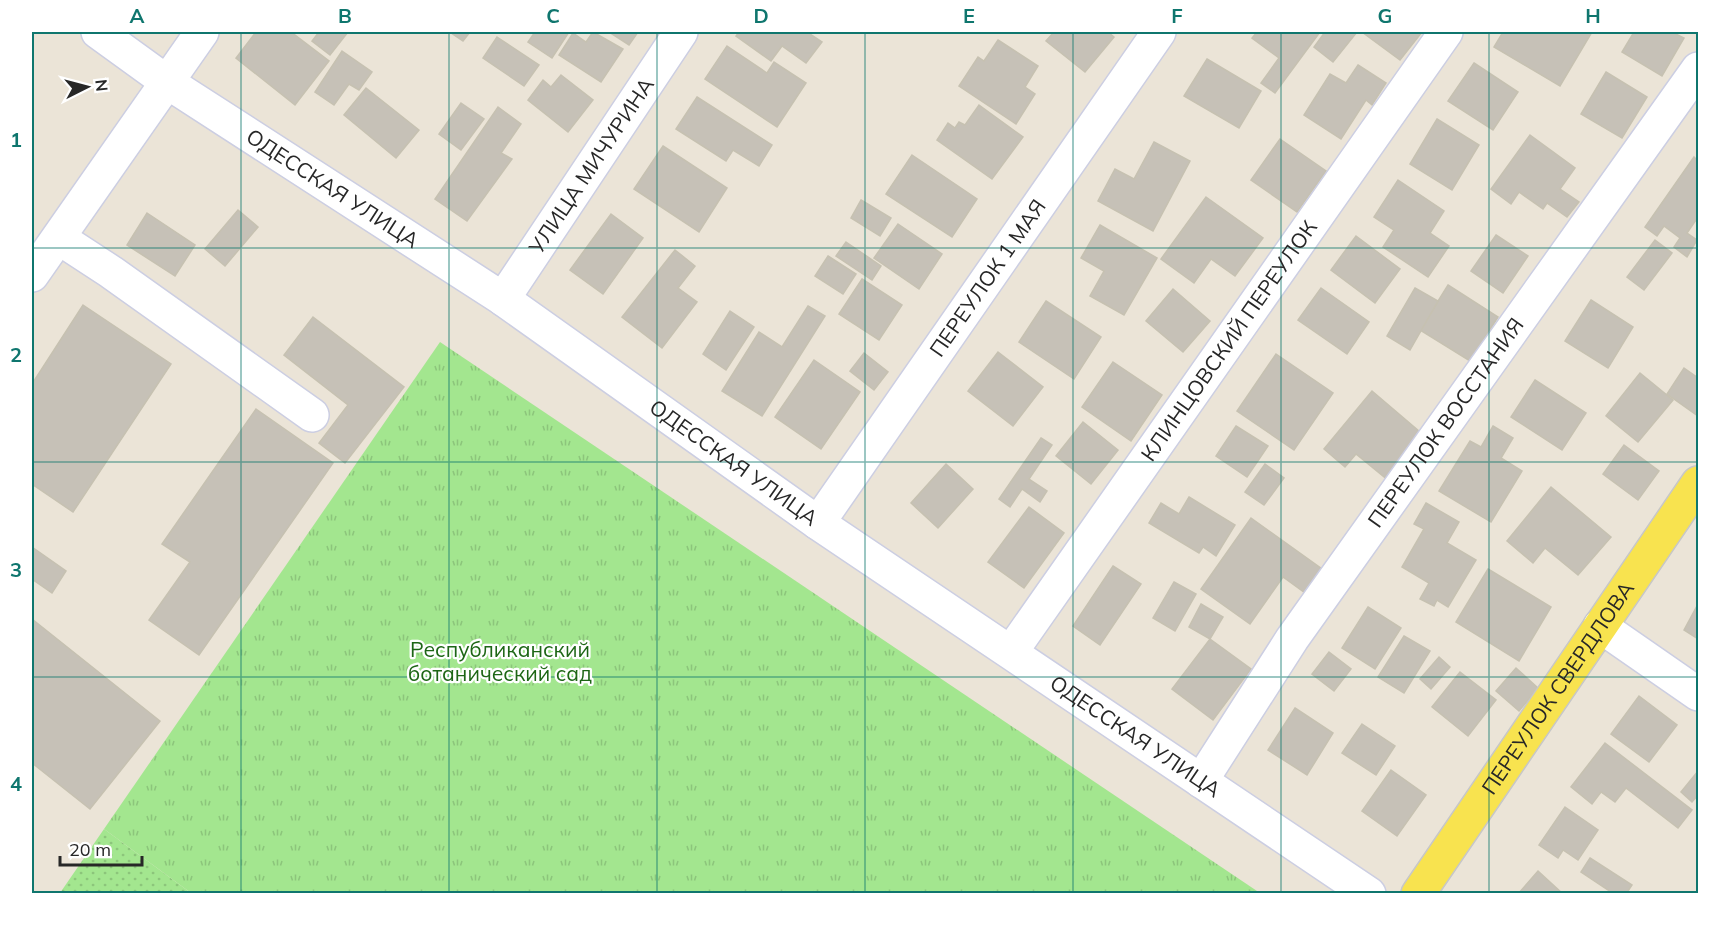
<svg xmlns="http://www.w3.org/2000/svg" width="1730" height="925" font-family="Mulish,sans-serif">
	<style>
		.grass { fill: url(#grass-dots) }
		.park { fill: url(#park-tufts) }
		.building { fill: #c6c1b7; stroke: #c6c1b1; stroke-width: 1.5 }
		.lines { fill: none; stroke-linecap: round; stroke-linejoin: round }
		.minor-casing { stroke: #cccee2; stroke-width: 36 }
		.major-casing { stroke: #c7c7c7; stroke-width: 36 }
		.minor { stroke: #fff; stroke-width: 33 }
		.major { stroke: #f8e34f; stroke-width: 33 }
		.grid { fill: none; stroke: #0f766e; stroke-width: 1.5; stroke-opacity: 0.55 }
		.labels { text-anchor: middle; stroke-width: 4.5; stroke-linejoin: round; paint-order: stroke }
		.street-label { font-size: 21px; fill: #272727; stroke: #fff }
		.park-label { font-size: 21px; fill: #1d6615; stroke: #fff }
		.neatline { fill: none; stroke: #0f766e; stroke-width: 2 }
		.grid-label { font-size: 20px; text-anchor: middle; font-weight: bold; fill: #0f766e }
	</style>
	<defs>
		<pattern id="grass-dots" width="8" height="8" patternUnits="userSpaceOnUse" patternTransform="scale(1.5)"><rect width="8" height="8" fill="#a3e68f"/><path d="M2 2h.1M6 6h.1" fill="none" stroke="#8cc57b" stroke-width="1.8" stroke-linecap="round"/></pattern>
		<pattern id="park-tufts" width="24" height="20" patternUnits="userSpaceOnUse" patternTransform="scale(1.5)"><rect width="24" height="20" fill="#a3e68f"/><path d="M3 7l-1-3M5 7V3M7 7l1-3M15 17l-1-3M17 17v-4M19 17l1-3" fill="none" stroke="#8cc57b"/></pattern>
	</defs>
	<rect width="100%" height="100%" fill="#ebe4d7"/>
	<!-- grass -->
	<polygon class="grass" points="104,829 191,893 60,893"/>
	<!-- park -->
	<polygon class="park" points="440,342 1260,893 191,893 104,829"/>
	<!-- building -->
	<g class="building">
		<polygon points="256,32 291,32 329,61 295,105 236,58"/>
		<polygon points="319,32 348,32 330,55 312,41"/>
		<polygon points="452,32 470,32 463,41 451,33"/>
		<polygon points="535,32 569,32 552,58 528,42"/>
		<polygon points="593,32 623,49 601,82 559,55 573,33 586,42"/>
		<polygon points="609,32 638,32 629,45"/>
		<polygon points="739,32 807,32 822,42 806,63 782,46 771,61 736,36"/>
		<polygon points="1054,32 1108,32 1114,37 1085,72 1046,41"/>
		<polygon points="1257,32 1320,32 1275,93 1261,83 1279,58 1252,38"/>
		<polygon points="1325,32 1357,32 1333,62 1314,47"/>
		<polygon points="1362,32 1422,32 1400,60"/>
		<polygon points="1503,32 1592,32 1560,86 1494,47"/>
		<polygon points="1634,32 1672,32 1684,38 1662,76 1622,52"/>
		<polygon points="497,37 539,65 524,86 483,58"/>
		<polygon points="998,40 1038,66 1025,87 1035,94 1016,124 959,86 978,57 984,61"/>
		<polygon points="727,46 767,73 774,62 806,83 777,127 705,79"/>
		<polygon points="342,51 372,72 359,90 349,84 334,105 315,92"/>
		<polygon points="1207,59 1261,91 1239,128 1184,96"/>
		<polygon points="1474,63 1518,92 1493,130 1448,101"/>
		<polygon points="1358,65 1386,83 1372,105 1366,100 1341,139 1304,115 1330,74 1346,83"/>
		<polygon points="1606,72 1647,97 1622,138 1581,114"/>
		<polygon points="561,75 593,100 568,132 528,100 543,80 551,87"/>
		<polygon points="366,88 419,130 396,158 344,115"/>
		<polygon points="697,97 772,145 759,166 733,150 726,161 676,129"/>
		<polygon points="461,103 484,119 461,150 439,134"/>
		<polygon points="979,105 1023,137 992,179 937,140 948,123 955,128 959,122 965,125"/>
		<polygon points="498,107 521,124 501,153 512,159 467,221 435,199"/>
		<polygon points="1437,119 1479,145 1452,190 1410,164"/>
		<polygon points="1530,135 1575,168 1560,189 1579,202 1567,217 1547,203 1543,209 1519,192 1511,204 1491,189"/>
		<polygon points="1280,139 1326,171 1297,212 1251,180"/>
		<polygon points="1154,142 1190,161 1153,231 1098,201 1115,169 1134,179"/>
		<polygon points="663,146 727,188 699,232 634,189"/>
		<polygon points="912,155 977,199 952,237 886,194"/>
		<polygon points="1694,157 1698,161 1698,217 1687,233 1697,240 1687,257 1674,247 1680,238 1664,226 1657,236 1645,227"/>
		<polygon points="1398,180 1444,211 1430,233 1449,246 1428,277 1383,247 1394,230 1374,217"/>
		<polygon points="1206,197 1263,238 1235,276 1211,259 1194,283 1161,259"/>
		<polygon points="861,200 891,218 880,236 851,218"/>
		<polygon points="238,210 258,227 225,266 205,249"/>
		<polygon points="147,213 195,245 175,276 127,245"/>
		<polygon points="611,214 643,238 603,294 570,270"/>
		<polygon points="898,224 942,254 919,289 874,258"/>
		<polygon points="1100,225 1157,258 1124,315 1090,296 1104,271 1081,258"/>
		<polygon points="1496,235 1528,256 1503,293 1471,271"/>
		<polygon points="1356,236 1400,269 1375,303 1331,270"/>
		<polygon points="1655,240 1672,253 1644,290 1627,277"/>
		<polygon points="846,242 881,266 872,280 836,256"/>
		<polygon points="675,250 695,266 678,288 697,302 662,348 622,317"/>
		<polygon points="828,256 856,274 843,294 815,276"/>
		<polygon points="862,279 902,305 879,340 839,314"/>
		<polygon points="1448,285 1498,317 1470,361 1420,330"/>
		<polygon points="1321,288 1369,322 1347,354 1298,320"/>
		<polygon points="1415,288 1438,301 1410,350 1387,336"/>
		<polygon points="1173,289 1210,321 1183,352 1146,321"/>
		<polygon points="1591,300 1633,327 1608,368 1565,341"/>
		<polygon points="1046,301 1101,337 1074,379 1019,342"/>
		<polygon points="83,305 171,364 73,512 32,484 32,384"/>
		<polygon points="808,306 825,316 762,416 722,391 759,332 782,347"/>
		<polygon points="730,311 754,327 726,370 703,354"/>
		<polygon points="313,317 404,387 345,463 319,443 348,405 284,355"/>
		<polygon points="998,352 1043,387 1013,426 968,391"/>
		<polygon points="864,353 888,372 874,390 850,371"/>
		<polygon points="1276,354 1333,393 1294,450 1237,411"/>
		<polygon points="814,360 860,392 821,449 775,417"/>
		<polygon points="1113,362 1162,395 1131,441 1082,407"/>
		<polygon points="1684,368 1698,378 1698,416 1667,394"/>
		<polygon points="1640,373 1673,400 1638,442 1606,416"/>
		<polygon points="1535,380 1586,413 1562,450 1511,417"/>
		<polygon points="1372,391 1426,437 1389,481 1356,454 1345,467 1324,449"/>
		<polygon points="256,409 333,463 199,655 149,620 190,562 162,544"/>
		<polygon points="1083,422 1118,450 1091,484 1056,456"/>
		<polygon points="1236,426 1268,446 1247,477 1216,456"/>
		<polygon points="1493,426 1513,438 1501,458 1522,471 1491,522 1439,491 1470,441 1481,447"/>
		<polygon points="1041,438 1052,445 1029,479 1047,491 1040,502 1022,489 1010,507 999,499"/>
		<polygon points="1624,445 1659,471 1638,500 1603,474"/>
		<polygon points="946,464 973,489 938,528 911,503"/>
		<polygon points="1265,464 1284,478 1264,505 1245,492"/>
		<polygon points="1551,487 1611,537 1578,575 1545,548 1533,563 1507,541"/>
		<polygon points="1189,497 1235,525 1216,556 1203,547 1199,553 1149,523 1161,503 1179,514"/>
		<polygon points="1426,503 1459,522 1447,543 1476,560 1448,607 1437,600 1434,606 1420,599 1429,583 1402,567 1424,529 1414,524"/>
		<polygon points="1029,507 1064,533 1024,588 988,562"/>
		<polygon points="1251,518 1329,574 1312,598 1283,577 1250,624 1201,589"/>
		<polygon points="32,547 66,571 52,593 32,579"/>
		<polygon points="1113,566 1141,584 1100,645 1073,626"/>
		<polygon points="1488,569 1551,607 1519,661 1456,622"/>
		<polygon points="1174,582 1196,594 1175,631 1153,618"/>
		<polygon points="1201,604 1223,617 1210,639 1189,627"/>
		<polygon points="1698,604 1698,639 1684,630"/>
		<polygon points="1368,607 1401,628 1375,669 1342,648"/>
		<polygon points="32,619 160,721 90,809 32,763"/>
		<polygon points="1404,636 1430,651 1404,693 1378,677"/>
		<polygon points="1210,639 1251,669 1213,720 1172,689"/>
		<polygon points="1329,652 1351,669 1334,691 1312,674"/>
		<polygon points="1439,657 1450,667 1431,689 1420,679"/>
		<polygon points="1516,668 1538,688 1519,711 1496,691"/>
		<polygon points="1460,672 1496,700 1468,736 1432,707"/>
		<polygon points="1639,696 1677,725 1649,762 1611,734"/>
		<polygon points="1295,708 1333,733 1307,775 1268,750"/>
		<polygon points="1362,724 1395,746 1376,775 1342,753"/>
		<polygon points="1605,743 1692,810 1678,828 1626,788 1615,802 1601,792 1592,804 1571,787"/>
		<polygon points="1391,770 1426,795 1397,836 1362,811"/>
		<polygon points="1698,771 1698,795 1692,802 1681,792"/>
		<polygon points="1565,807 1598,830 1578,860 1563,850 1558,858 1539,845"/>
		<polygon points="1590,858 1632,885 1626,894 1614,894 1581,872"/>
		<polygon points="1538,871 1563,894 1518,894"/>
	</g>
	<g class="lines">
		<defs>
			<g id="minor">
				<path id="s1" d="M98,32l69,50 336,217 315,224 551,371"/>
				<polyline points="59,238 111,272 312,415"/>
				<polyline points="32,275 202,32"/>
				<path id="s2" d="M503,299l178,-267"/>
				<path id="s3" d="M818,523l341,-491"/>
				<polyline points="1600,626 1698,694"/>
				<path id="s4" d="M1011,652l435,-620"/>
				<path id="s5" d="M1201,781l91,-142 406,-570"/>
			</g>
			<g id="major">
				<path id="s6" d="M1418,894l280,-411"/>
			</g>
		</defs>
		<!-- minor casing -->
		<use href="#minor" class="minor-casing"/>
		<!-- major casing -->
		<use href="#major" class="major-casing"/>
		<!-- minor -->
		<use href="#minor" class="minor"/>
		<!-- major -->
		<use href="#major" class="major"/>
	</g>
	<!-- grid -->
	<path class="grid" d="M241,32v862M449,32v862M657,32v862M865,32v862M1073,32v862M1281,32v862M1489,32v862M32,248h1666M32,462h1666M32,677h1666"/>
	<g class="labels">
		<!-- street labels -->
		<g class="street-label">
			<text dy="7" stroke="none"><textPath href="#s2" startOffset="160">УЛИЦА МИЧУРИНА</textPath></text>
			<text dy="7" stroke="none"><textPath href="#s1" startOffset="282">ОДЕССКАЯ УЛИЦА</textPath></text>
			<text dy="7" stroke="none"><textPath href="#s3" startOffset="298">ПЕРЕУЛОК 1 МАЯ</textPath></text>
			<text dy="7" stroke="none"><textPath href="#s4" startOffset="380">КЛИНЦОВСКИЙ ПЕРЕУЛОК</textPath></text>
			<text dy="7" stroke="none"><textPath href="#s5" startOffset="434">ПЕРЕУЛОК ВОССТАНИЯ</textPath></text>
			<text dy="7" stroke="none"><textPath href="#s1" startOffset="768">ОДЕССКАЯ УЛИЦА</textPath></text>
			<text dy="7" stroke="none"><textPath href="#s6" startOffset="249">ПЕРЕУЛОК СВЕРДЛОВА</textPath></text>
			<text dy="7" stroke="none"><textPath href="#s1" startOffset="1254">ОДЕССКАЯ УЛИЦА</textPath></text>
		</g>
		<!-- park labels -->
		<g class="park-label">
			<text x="500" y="657">Республиканский<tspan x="500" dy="24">ботанический сад</tspan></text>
		</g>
	</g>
	<!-- border -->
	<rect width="1730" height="925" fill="none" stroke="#ffffff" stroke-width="66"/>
	<!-- north arrow -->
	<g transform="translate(87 87) rotate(84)" stroke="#ffffff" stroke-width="4.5" paint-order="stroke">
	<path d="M0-4.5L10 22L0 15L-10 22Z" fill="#272727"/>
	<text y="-9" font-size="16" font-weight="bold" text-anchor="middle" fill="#272727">N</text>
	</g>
	<!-- scale -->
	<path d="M60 856v9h82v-9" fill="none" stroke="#272727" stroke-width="3"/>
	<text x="69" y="856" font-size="18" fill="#272727" stroke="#ffffff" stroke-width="4.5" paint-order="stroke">20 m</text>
	<rect x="33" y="33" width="1664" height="859" class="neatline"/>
	<g class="grid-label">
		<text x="137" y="23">A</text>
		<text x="345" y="23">B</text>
		<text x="553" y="23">C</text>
		<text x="761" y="23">D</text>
		<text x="969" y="23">E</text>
		<text x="1177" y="23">F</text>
		<text x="1385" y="23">G</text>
		<text x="1593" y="23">H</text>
		<text x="16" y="147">1</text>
		<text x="16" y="362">2</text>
		<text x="16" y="577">3</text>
		<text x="16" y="791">4</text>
	</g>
</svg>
